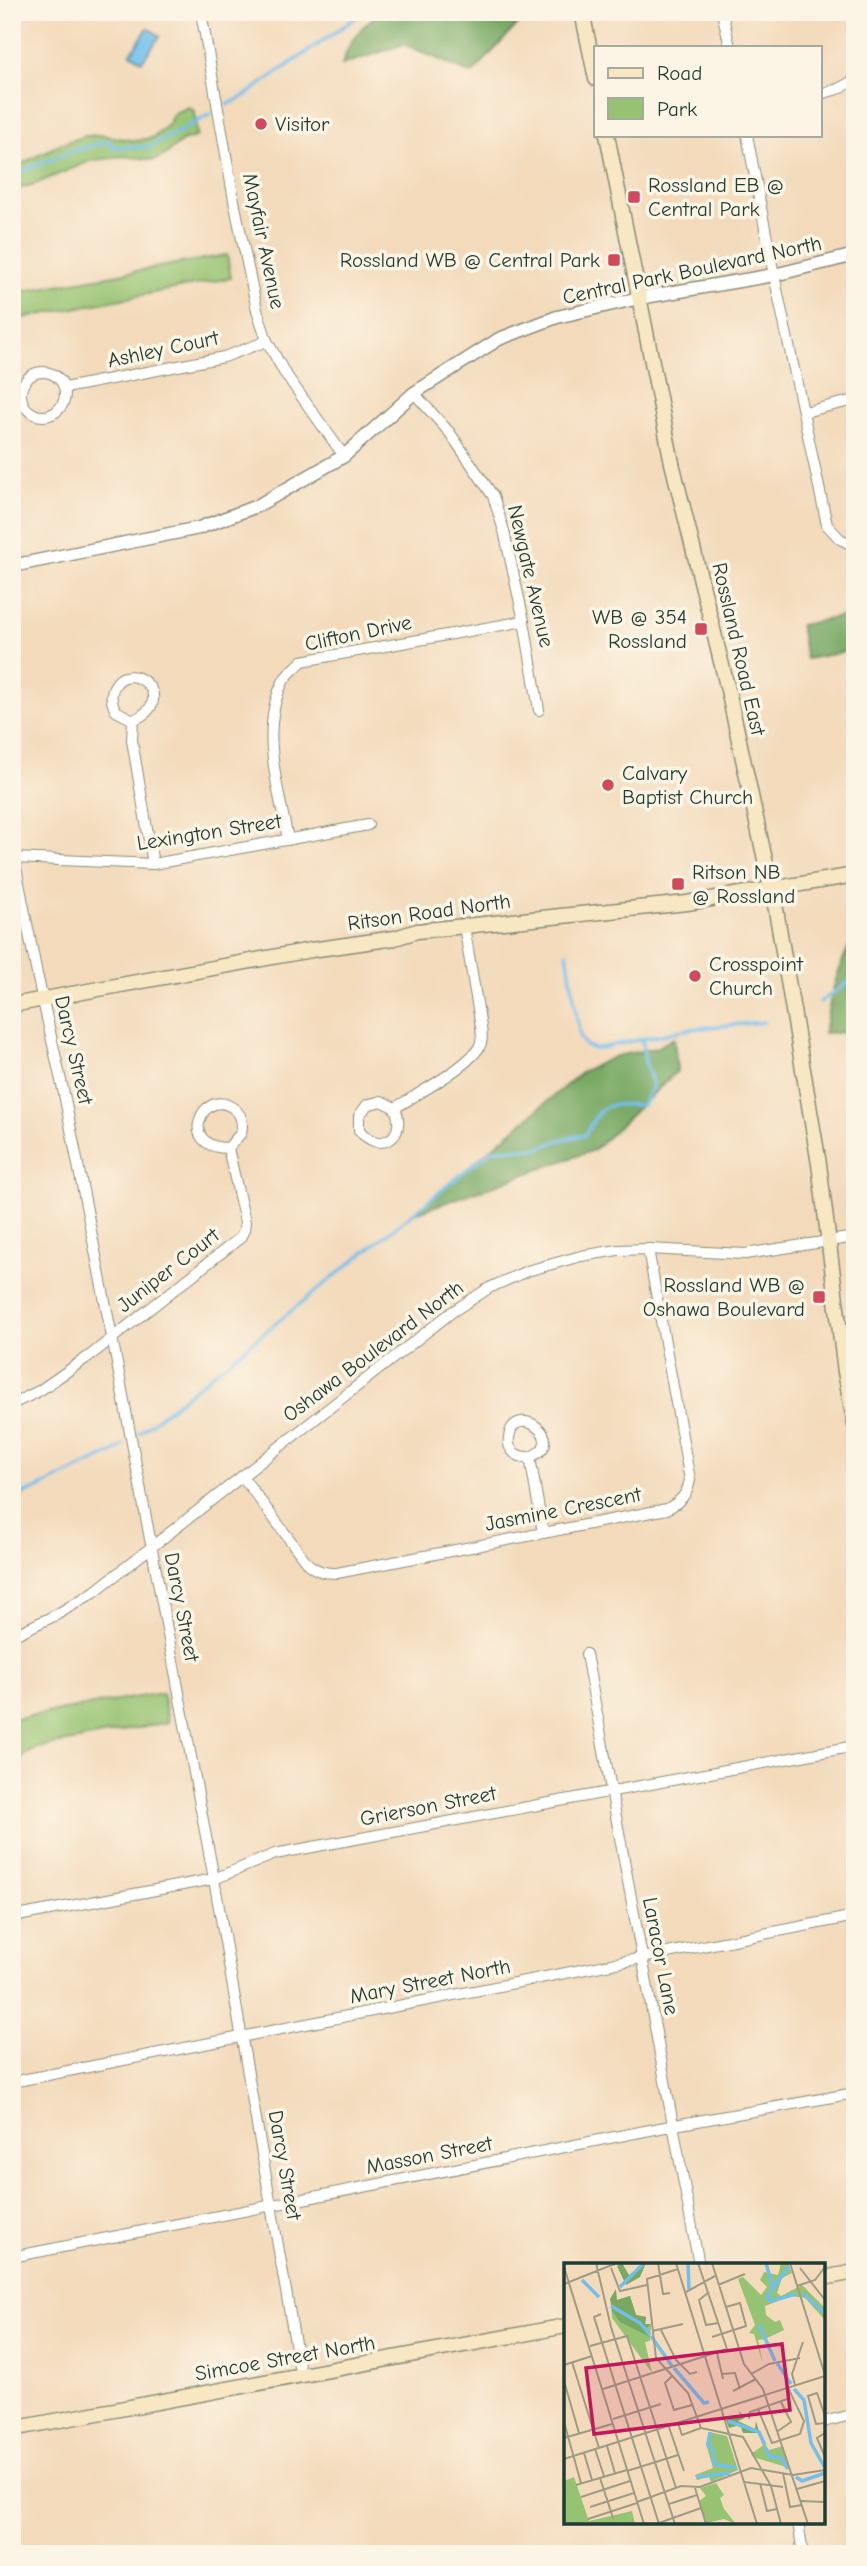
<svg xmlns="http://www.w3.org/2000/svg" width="867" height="2566" font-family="'Comic Neue',sans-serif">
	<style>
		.green { fill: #96c371; stroke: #5a8052; stroke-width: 2 }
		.forest { fill: #78a963; stroke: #4c734c; stroke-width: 2 }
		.water { fill: #71bfec; stroke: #487e90; stroke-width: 2 }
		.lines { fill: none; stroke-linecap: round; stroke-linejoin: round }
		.stream { stroke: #71bfec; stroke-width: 3.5 }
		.minor-casing { stroke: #898c78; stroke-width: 12 }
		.tertiary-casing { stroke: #898c78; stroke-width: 15 }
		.secondary-casing { stroke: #898c78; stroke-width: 17 }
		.minor { stroke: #fff; stroke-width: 10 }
		.tertiary { stroke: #fff; stroke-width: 12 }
		.secondary { stroke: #f7e8c3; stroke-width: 14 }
		.poi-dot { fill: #d1495b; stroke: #fcf5e5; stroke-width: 2.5 }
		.labels { text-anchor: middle; stroke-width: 7; stroke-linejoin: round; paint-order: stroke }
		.poi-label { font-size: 21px; fill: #1f3d34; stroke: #fcf5e5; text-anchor: start }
		.street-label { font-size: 21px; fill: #1f3d34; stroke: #fcf5e5 }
		.inset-river { fill: none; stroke: #71bfec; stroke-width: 3.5 }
		.inset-road { fill: none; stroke: #9e9b85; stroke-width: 2 }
		.view { fill: #c2185b; fill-opacity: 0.15; stroke: #c2185b; stroke-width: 3.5 }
		.inset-edge { fill: none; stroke: #1f3d34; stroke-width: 3.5 }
	</style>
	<rect width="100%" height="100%" fill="#fcf5e5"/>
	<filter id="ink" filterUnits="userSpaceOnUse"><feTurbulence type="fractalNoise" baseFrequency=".0143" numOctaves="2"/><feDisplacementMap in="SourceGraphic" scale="14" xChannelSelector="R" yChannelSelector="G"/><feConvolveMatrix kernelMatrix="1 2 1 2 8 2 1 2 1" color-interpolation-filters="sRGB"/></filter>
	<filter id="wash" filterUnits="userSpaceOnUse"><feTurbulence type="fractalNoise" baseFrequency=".00686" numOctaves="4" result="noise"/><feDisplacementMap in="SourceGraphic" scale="28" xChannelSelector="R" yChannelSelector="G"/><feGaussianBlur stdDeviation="1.57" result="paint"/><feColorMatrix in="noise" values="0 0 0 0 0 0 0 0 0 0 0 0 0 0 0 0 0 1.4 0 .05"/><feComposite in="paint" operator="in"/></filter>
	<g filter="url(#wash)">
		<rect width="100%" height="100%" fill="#f3dabb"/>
		<!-- green -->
		<g class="green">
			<polygon points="189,107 194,111 197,136 182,141 165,155 154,160 123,156 90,161 35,184 12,190 12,169 60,144 86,136 102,135 136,141 154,137 168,125 174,113"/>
			<polygon points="227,255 231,278 12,320 12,293"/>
			<polygon points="162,1693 168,1722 37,1748 12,1762 12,1719"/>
		</g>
		<!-- forest -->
		<g class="forest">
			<path d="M380,12h149l-57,62 -68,-30 -62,21c6,-23 18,-38 38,-53z"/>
			<polygon points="855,614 855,650 806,659 800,625"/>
			<path d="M855,936v96l-31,1c6,-34 13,-67 31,-97z"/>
			<polygon points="674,1038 677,1071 594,1150 415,1213 583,1071 616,1056 656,1048"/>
		</g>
		<!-- water -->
		<polygon class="water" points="148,28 160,36 142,61 131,53"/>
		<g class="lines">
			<!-- stream -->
			<g class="stream">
				<polyline points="227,105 243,97 364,12"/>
				<polyline points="12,175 72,151 110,141 113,147 149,147 211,114"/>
				<polyline points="567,952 580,1038 586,1046 596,1049 689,1029 764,1022"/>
				<polyline points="820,1002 855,978"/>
				<path d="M139,1433l354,-284 47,-1 19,-8 26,-5c20,-36 18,-30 57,-30l11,-19 -8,-24 -3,-23"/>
				<polyline points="12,1498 34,1490 116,1451 123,1445"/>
			</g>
		</g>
	</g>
	<g filter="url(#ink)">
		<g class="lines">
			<defs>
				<g id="minor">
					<polyline points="201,12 235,206 257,310 267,341 284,372 344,456"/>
					<polyline points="722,12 730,47"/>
					<polyline points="820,94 838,89 855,80"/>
					<polyline points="747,135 774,275 827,525 840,539 855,546"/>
					<circle cx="43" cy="394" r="22"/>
					<polyline points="65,388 224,357 267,341"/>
					<polyline points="414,393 450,433 493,496 504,531 524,621 539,710"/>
					<polyline points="804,412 855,400"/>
					<path d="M133,720l-17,-9c-4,-7 -6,-14 -3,-22 15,-35 69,11 20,31l-1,20 21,124"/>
					<path d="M288,840c-9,-51 -30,-111 -4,-160 4,-7 13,-13 18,-19l222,-40"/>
					<polyline points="12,848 37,974 64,1094 112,1337 214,1879 301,2377"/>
					<polyline points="14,858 153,864 368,825"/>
					<path d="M395,1108c13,30 -16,47 -36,22v-14l8,-11 14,-4 14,7c22,-14 69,-39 83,-59 5,-7 4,-14 3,-22l-17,-101"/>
					<path d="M12,1404l27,-13 53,-37 148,-116 4,-8 1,-8 -17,-74 13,-15c2,-9 1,-19 -8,-25 -30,-22 -57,40 -5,40"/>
					<path d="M530,1457c-12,1 -23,-6 -21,-19 4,-39 63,3 21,19l13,76"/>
					<path d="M242,1476l66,88c10,8 17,9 29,9l330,-64c14,-8 20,-14 23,-29l-42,-231"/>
					<polyline points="12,1636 56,1615 94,1592 452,1312 489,1288 527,1271 581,1256 618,1250 648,1249 745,1254 855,1237"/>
					<polyline points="586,1654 699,2265"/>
					<polyline points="12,1917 214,1879 275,1854 855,1746"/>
					<polyline points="12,2082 855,1916"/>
					<polyline points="12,2257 675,2125 855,2093"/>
					<polyline points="823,2422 855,2414"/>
					<polyline points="798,2522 803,2554"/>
				</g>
				<polyline id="tertiary" points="12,566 199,528 257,506 344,456 414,393 499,339 557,317 639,298 774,275 855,255"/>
				<g id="secondary">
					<polyline points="582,12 596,79"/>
					<polyline points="607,135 672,463 728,690 776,910 819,1164 845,1372 855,1425"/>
					<polyline points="12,1005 311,950 395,938 417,931 687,903 855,875"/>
					<polyline points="823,2278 855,2272"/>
					<polyline points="12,2429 566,2326"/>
				</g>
			</defs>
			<!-- minor casing -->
			<use href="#minor" class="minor-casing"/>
			<!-- tertiary casing -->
			<use href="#tertiary" class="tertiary-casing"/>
			<!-- secondary casing -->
			<use href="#secondary" class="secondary-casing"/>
			<!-- minor -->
			<use href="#minor" class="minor"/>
			<!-- tertiary -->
			<use href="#tertiary" class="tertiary"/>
			<!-- secondary -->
			<use href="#secondary" class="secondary"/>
		</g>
	</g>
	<!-- markers -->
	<g class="poi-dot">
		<circle cx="261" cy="124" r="7"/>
		<rect x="627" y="190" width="14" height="14" rx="3.5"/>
		<rect x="607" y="253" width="14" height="14" rx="3.5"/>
		<rect x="694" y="622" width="14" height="14" rx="3.5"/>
		<circle cx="608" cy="785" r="7"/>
		<rect x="671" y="877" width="14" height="14" rx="3.5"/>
		<circle cx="695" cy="976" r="7"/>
		<rect x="812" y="1290" width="14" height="14" rx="3.5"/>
	</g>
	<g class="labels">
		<!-- poi labels -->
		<g class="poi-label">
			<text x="275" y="131">Visitor</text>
			<text x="648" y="192">Rossland EB @<tspan x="648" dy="24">Central Park</tspan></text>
			<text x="600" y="267" text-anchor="end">Rossland WB @ Central Park</text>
			<text x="687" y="624" text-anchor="end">WB @ 354<tspan x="687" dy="24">Rossland</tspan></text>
			<text x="622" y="780">Calvary<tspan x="622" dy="24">Baptist Church</tspan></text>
			<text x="692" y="879">Ritson NB<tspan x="692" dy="24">@ Rossland</tspan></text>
			<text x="709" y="971">Crosspoint<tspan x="709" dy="24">Church</tspan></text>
			<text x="805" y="1292" text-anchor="end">Rossland WB @<tspan x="805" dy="24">Oshawa Boulevard</tspan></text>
		</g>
		<!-- street labels -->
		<g class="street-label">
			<text transform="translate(264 241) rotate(78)" y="7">Mayfair Avenue</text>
			<text transform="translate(692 270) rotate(-12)" y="7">Central Park Boulevard North</text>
			<text transform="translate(163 349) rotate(-12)" y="7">Ashley Court</text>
			<text transform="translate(531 576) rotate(77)" y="7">Newgate Avenue</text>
			<text transform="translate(358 633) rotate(-12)" y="7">Clifton Drive</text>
			<text transform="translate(739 649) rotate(77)" y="7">Rossland Road East</text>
			<text transform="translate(209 832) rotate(-9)" y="7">Lexington Street</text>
			<text transform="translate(429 912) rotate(-8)" y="7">Ritson Road North</text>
			<text transform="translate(74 1050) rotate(77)" y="7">Darcy Street</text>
			<text transform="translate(168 1270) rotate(-38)" y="7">Juniper Court</text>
			<text transform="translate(373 1351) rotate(-37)" y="7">Oshawa Boulevard North</text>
			<text transform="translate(563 1509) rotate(-11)" y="7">Jasmine Crescent</text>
			<text transform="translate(182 1607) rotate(79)" y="7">Darcy Street</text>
			<text transform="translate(428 1806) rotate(-11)" y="7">Grierson Street</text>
			<text transform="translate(661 1956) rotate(79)" y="7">Laracor Lane</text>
			<text transform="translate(430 1981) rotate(-11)" y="7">Mary Street North</text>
			<text transform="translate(429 2155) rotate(-11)" y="7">Masson Street</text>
			<text transform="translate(285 2165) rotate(80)" y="7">Darcy Street</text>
			<text transform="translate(285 2358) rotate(-10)" y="7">Simcoe Street North</text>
		</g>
	</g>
	<!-- overview -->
	<g transform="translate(564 2263)">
		<rect width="261" height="261" fill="#f3dabb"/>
		<path d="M217,0h7l4,10 -10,5 -5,15 4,3 21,-11 23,23v12l-20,-22 -14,-2 -26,10 1,9 9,7 5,-2 4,10 -17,8 8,22 -10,-21 -7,1 5,24 -9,-30 -5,-1 6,-8 -17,-46 5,-2 18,18 6,-8 -7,-7 4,-8 14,3zM66,33l6,19 10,2 -1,7h6l-1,17 -5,1 7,31 -40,-55 -1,-16zM145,169l18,4 11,34 -27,12 -2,-5 -12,3 -2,-5 18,-7 -7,-24zM201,181l4,6 14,-4 7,22 -37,-11 -2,-3zM10,214l15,44 43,-10 3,13h-71v-43zM152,220l8,12 -4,3 4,11 12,15 -12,-5 -18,4 -7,-22 7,-5 -6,-8z" fill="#96c371"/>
		<path d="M58,0l7,12 17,-12 -6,14 -14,8 -9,-19zM52,26l1,11 13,-4 6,19 10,2 -1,7h6l-6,5 5,8 -30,-15 -8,-11 -2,-12zM175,148l6,7 -7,3 17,8 1,-8 7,25 -5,-13h-15l-3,-8 -11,3 -3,-8 14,-5z" fill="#78a963"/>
		<path class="inset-river" d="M124,0l1,26M202,0l7,25M225,3l-22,31 4,4 25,-7M18,17l17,17M56,24l24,-24M239,31l22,19M47,43l29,17 10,12M195,62l16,36M87,73l21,30M213,100l14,21M110,105l30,35 5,-1M230,126l10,11 7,43 14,25M164,158l31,11 6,13M146,169l-2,13 5,5 1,14 23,4M201,184l5,10h10l8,12M132,214l34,-4M232,214l6,4 23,-8"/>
		<path class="inset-road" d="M32,0l15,64 64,197M94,0l5,31 7,-1M112,0l81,261M148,0l32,101 19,25 45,135M226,0l35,112M0,4l80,257M47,5l9,23 27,-6M236,5l25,32M114,6l-31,10 9,79 32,35 13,35 42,9 28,49 10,38M0,21l53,-21M154,22l27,-11M233,23l18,-6 10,-13M122,29l29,-16M145,29l-10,8 7,25 12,-2M37,51l-7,3 65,207M97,67l15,30 14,14 7,-2M88,68l31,-7M148,74l34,-11 -6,-23 -14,4M26,83l37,-10 49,152M153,90l6,26M8,99l27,86M0,102l28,-9M157,111l14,-1 5,16M187,111l18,-10 31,-6M108,113l-7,7 9,27 18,-5M0,118l15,52M231,122l-3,-11 11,-32M39,126l124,-40 -29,-86M169,128l23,-12M194,146l14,34 28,-9 4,-13 -16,-33M261,153l-8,-23 -9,3 8,28 9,-1M49,156l48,-15M185,156l1,-7 40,-14M0,159l17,61M114,160l4,12 19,-7M105,164l15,44M214,168l13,-9 -10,-20M261,170l-8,5 8,19M0,175l48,-14M43,183l8,27M31,186l9,27M20,190l8,27M0,196l261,-83M63,208l51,-16M219,210l7,34 12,-2M36,215l13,40M180,219l39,5M196,220l7,28 10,-2M12,222l51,-15M131,225l11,36M233,226l28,-8M17,234l49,-16M237,238l24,1M73,239l44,-16 19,1 51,-19 42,7 32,-5M105,241l28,-9M26,244l44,-14M24,256l49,-16M92,261l45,-16"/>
		<path class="view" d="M218,81l8,66 -196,24 -8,-66z"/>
		<rect width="261" height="261" class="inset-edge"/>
	</g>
	<!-- margin -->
	<rect width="867" height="2566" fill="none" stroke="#fcf5e5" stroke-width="42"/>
	<!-- legend -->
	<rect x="594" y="46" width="228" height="91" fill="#fcf5e5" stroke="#a4ab9e" stroke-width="2"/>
	<rect x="608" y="68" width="35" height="10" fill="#f7e8c3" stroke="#a4ab9e" stroke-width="2"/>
	<text x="657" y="80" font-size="21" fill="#1f3d34">Road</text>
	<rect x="608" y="98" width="35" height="21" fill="#96c371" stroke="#a4ab9e" stroke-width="2"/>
	<text x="657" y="116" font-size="21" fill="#1f3d34">Park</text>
</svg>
